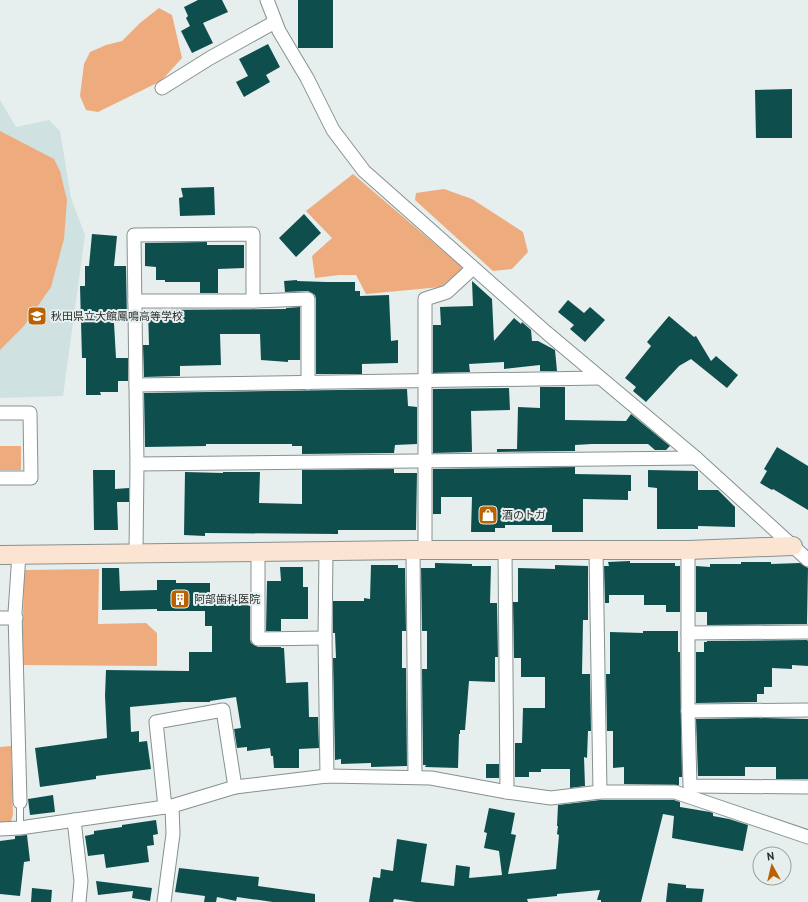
<svg xmlns="http://www.w3.org/2000/svg" width="808" height="902" font-family="'PT Sans','Noto Sans JP',sans-serif">
	<style>
		.built { fill: #d0e1e1 }
		.green { fill: #eeac7e }
		.building { fill: #0e4f4e }
		.lines { fill: none; stroke-linecap: round; stroke-linejoin: round }
		.lane-casing { stroke: #889090; stroke-width: 8 }
		.street-casing { stroke: #889090; stroke-width: 15 }
		.secondary-casing { stroke: #889090; stroke-width: 20 }
		.lane { stroke: #fff; stroke-width: 6 }
		.street { stroke: #fff; stroke-width: 13 }
		.secondary { stroke: #fce4d2; stroke-width: 18 }
		.labels { text-anchor: middle; stroke-width: 4; stroke-linejoin: round; paint-order: stroke }
		.poi-label { font-size: 11px; fill: #2a2d2d; stroke: #e6eeee; text-anchor: start }
	</style>
	<rect width="100%" height="100%" fill="#e6eeee"/>
	<!-- built -->
	<polygon class="built" points="0,100 16,127 49,120 60,131 71,198 85,235 63,396 0,398"/>
	<!-- green -->
	<g class="green">
		<polygon points="159,8 172,15 182,58 161,81 98,112 86,110 80,96 84,64 90,52 106,45 122,41 140,23"/>
		<polygon points="0,131 54,159 60,171 67,200 64,239 51,287 24,326 0,350"/>
		<polygon points="353,174 463,268 441,287 366,294 356,275 339,275 315,278 312,256 332,238 306,211"/>
		<polygon points="444,189 472,199 523,232 528,252 512,269 493,271 415,200 416,193"/>
		<rect x="0" y="446" width="21" height="24"/>
		<polygon points="99,569 98,624 146,623 157,633 157,666 22,665 24,570"/>
		<polygon points="11,746 13,814 11,822 0,822 0,747"/>
	</g>
	<!-- building -->
	<g class="building">
		<polygon points="198,0 222,0 228,12 203,23 213,43 192,53 181,31 190,26 186,18 188,16 184,7"/>
		<rect x="298" y="0" width="35" height="48"/>
		<polygon points="268,44 280,67 266,75 270,82 244,97 236,82 248,76 239,59"/>
		<polygon points="792,89 792,138 756,138 755,90"/>
		<polygon points="214,187 215,215 180,216 179,198 183,197 181,188"/>
		<polygon points="304,214 321,233 296,257 279,238"/>
		<polygon points="92,234 117,236 114,266 126,266 127,319 119,320 119,323 114,323 116,358 128,358 128,381 118,381 118,392 100,392 101,395 86,395 86,358 82,358 80,286 85,286 85,266 89,266"/>
		<polygon points="207,242 207,245 244,245 244,268 218,269 218,293 200,293 200,282 165,282 165,280 156,280 156,267 145,266 145,243"/>
		<polygon points="297,280 297,281 326,282 355,282 355,291 360,291 360,296 389,295 391,341 398,340 398,363 362,364 362,374 316,374 316,299 315,295 308,291 285,292 284,281"/>
		<polygon points="472,281 492,299 494,341 514,318 521,324 522,322 531,330 532,341 538,341 555,350 557,371 540,371 540,365 504,369 504,362 469,364 470,372 433,373 433,325 441,325 440,307 473,306"/>
		<polygon points="568,300 584,313 590,307 605,320 585,342 570,329 574,325 558,312"/>
		<polygon points="300,307 300,360 288,360 288,362 261,360 260,334 220,334 221,365 180,366 180,376 144,377 143,345 149,345 148,310 286,309 286,308"/>
		<polygon points="669,316 694,337 696,336 711,361 716,356 738,375 727,388 691,359 679,366 646,402 633,391 636,387 625,378 651,346 647,342"/>
		<polygon points="540,387 565,387 565,420 626,421 631,414 670,446 666,450 655,450 648,444 592,444 575,445 575,451 497,452 497,449 517,449 518,407 540,408"/>
		<polygon points="509,388 510,410 471,411 472,452 433,453 433,389"/>
		<polygon points="407,389 408,406 417,407 417,444 395,445 394,453 302,454 302,446 292,446 292,444 206,444 206,446 145,447 144,393"/>
		<polygon points="777,447 808,466 808,510 773,489 772,490 760,483 767,471 764,469"/>
		<polygon points="575,467 575,474 631,475 631,491 628,491 628,500 583,499 583,532 552,532 552,525 505,525 505,528 495,528 495,532 471,532 472,497 441,497 441,514 433,514 433,469"/>
		<polygon points="394,469 394,473 417,473 416,530 338,530 338,534 205,533 205,536 184,535 185,472 223,473 223,472 260,472 259,503 302,504 302,470"/>
		<polygon points="93,470 115,470 115,489 129,488 129,502 117,502 118,530 94,530"/>
		<polygon points="648,470 698,471 698,490 718,490 735,507 735,527 698,526 698,529 657,529 657,488 648,487"/>
		<polygon points="630,561 630,563 675,563 675,566 680,566 680,612 666,612 666,605 644,605 644,595 609,595 609,603 605,603 604,566 609,566 608,562"/>
		<polygon points="741,562 771,562 771,564 800,563 808,568 807,624 707,625 707,612 696,612 696,566 710,567 710,564 741,564"/>
		<polygon points="435,563 472,564 472,566 491,566 490,603 497,603 498,657 495,657 495,682 469,681 465,730 460,730 460,734 459,734 458,768 425,767 426,765 423,765 422,669 427,669 427,631 422,631 421,568 435,568"/>
		<polygon points="371,565 398,565 398,568 405,568 406,631 402,631 402,668 406,668 407,766 371,767 371,763 341,764 341,759 335,760 333,658 336,658 335,633 333,633 333,601 364,601 364,598 370,599"/>
		<polygon points="555,565 588,566 588,620 583,620 582,674 590,674 591,731 588,731 587,758 584,757 585,786 570,788 570,769 541,769 541,772 529,772 529,777 515,777 515,743 522,743 523,708 545,708 545,677 521,677 521,658 514,658 513,602 518,602 518,568 555,569"/>
		<polygon points="280,567 303,567 303,587 308,587 308,619 281,619 281,631 266,631 267,581 281,581"/>
		<polygon points="102,568 119,568 120,591 157,590 157,580 176,580 176,583 210,583 210,603 250,602 250,639 251,643 258,647 281,647 281,648 284,648 286,683 308,682 309,717 318,717 319,748 299,749 299,768 274,768 273,756 271,756 270,748 247,751 247,747 237,748 234,729 241,728 236,697 210,701 210,702 183,702 130,707 131,732 139,731 139,742 147,741 151,769 96,776 96,779 40,787 35,748 107,738 105,696 106,670 189,671 189,652 212,652 212,626 205,626 205,611 157,611 157,609 102,610"/>
		<polygon points="643,631 678,631 678,652 680,652 682,777 679,777 679,785 624,784 624,767 613,768 613,731 607,731 606,674 610,674 610,632 643,633"/>
		<polygon points="807,640 808,641 808,666 792,665 792,669 772,668 772,687 764,687 764,694 757,694 757,702 696,703 696,652 704,652 704,642 707,642 707,641"/>
		<polygon points="757,718 808,719 808,779 776,779 776,767 745,767 745,776 698,776 696,719"/>
		<rect x="486" y="764" width="13" height="14"/>
		<polygon points="53,795 55,812 30,815 28,799"/>
		<polygon points="600,800 674,800 680,802 680,807 710,812 713,813 713,816 729,819 748,825 743,851 672,838 674,816 663,814 641,902 601,902 601,900 597,900 600,890 557,894 557,896 527,899 528,902 416,902 394,899 393,902 369,902 373,877 380,878 381,869 393,871 397,839 427,844 421,882 454,886 456,865 470,867 469,878 502,875 499,851 484,848 487,833 484,832 489,808 515,813 511,834 516,835 508,874 556,869 559,835 557,834 558,826 557,826 558,805"/>
		<polygon points="156,820 158,834 153,835 154,845 147,846 149,862 106,868 104,854 88,856 85,836 94,834 94,831 122,827 122,825"/>
		<polygon points="27,835 30,861 24,862 20,896 0,894 0,841 15,839 15,836"/>
		<polygon points="179,868 259,877 258,886 315,894 315,902 273,902 237,897 236,901 217,897 216,902 204,902 205,896 175,892"/>
		<polygon points="96,881 152,888 150,901 132,898 133,891 98,895"/>
		<polygon points="668,883 686,885 686,888 704,889 702,902 666,902"/>
		<polygon points="32,888 52,890 51,902 31,902"/>
	</g>
	<g class="lines">
		<defs>
			<polyline id="lane" points="20,802 20,828"/>
			<g id="street">
				<polyline points="267,0 279,31 307,78 333,130 364,171 547,333 696,458 808,560"/>
				<polyline points="162,88 210,58 275,22"/>
				<polyline points="135,301 253,301"/>
				<polyline points="136,385 600,378"/>
				<polyline points="0,413 30,413 31,478 0,478"/>
				<polyline points="137,464 696,458"/>
				<polyline points="413,550 415,777"/>
				<polyline points="425,550 425,299 447,292 473,268"/>
				<polyline points="505,550 507,792"/>
				<polyline points="596,550 600,792"/>
				<polyline points="688,550 688,711 690,786 808,787"/>
				<polyline points="326,551 325,638 327,776"/>
				<polyline points="136,552 137,464 134,235 253,234 253,301 308,299 308,383"/>
				<polyline points="258,552 258,639 325,638"/>
				<polyline points="19,554 15,613 20,802"/>
				<polyline points="0,618 16,618"/>
				<polyline points="688,633 808,632"/>
				<polyline points="688,711 808,710"/>
				<polyline points="165,807 156,722 223,710 235,787"/>
				<polyline points="74,820 81,881 79,902"/>
				<polyline points="0,829 20,828 172,806 235,787 327,776 431,778 507,792 551,798 600,792 675,792 808,837"/>
				<polyline points="164,902 173,834 172,806"/>
			</g>
			<polyline id="secondary" points="0,555 413,550 688,550 793,546"/>
		</defs>
		<!-- lane casing -->
		<use href="#lane" class="lane-casing"/>
		<!-- street casing -->
		<use href="#street" class="street-casing"/>
		<!-- secondary casing -->
		<use href="#secondary" class="secondary-casing"/>
		<!-- lane -->
		<use href="#lane" class="lane"/>
		<!-- street -->
		<use href="#street" class="street"/>
		<!-- secondary -->
		<use href="#secondary" class="secondary"/>
	</g>
	<!-- icons -->
	<defs>
		<symbol id="school-square" viewBox="-11 -11 22 22"><rect x="-9" y="-9" width="18" height="18" rx="4" fill="#bb6100" stroke="#e6eeee"/><path d="M0-5L7-2L0 1L-7-2ZM-4 1L0 2.5L4 1V4Q0 6-4 4Z" fill="#fff"/></symbol>
		<symbol id="shop-square" viewBox="-11 -11 22 22"><rect x="-9" y="-9" width="18" height="18" rx="4" fill="#bb6100" stroke="#e6eeee"/><path d="M-5-2.5h2.3a2.7 3.5 0 0 1 5.4 0H5L5.5 6h-11ZM-1.5-2.5h3a1.5 2.3 0 0 0-3 0Z" fill="#fff"/></symbol>
		<symbol id="building-square" viewBox="-11 -11 22 22"><rect x="-9" y="-9" width="18" height="18" rx="4" fill="#bb6100" stroke="#e6eeee"/><path d="M-4-6H4V6H1V3H-1V6H-4ZM-2.5-4.3h1.7v1.8h-1.7ZM.8-4.3h1.7v1.8H.8ZM-2.5-1h1.7V.8h-1.7ZM.8-1h1.7V.8H.8Z" fill="#fff"/></symbol>
	</defs>
	<g fill-rule="evenodd">
		<use href="#school-square" x="26" y="305" width="22" height="22"/>
		<use href="#shop-square" x="477" y="504" width="22" height="22"/>
		<use href="#building-square" x="169" y="588" width="22" height="22"/>
	</g>
	<g class="labels">
		<!-- poi labels -->
		<g class="poi-label">
			<text x="51" y="320">秋田県立大館鳳鳴高等学校</text>
			<text x="502" y="519">酒のトガ</text>
			<text x="194" y="603">阿部歯科医院</text>
		</g>
	</g>
	<!-- north arrow -->
	<g transform="translate(772 866) rotate(352)"><circle r="19" fill="#e6eeee" stroke="#9ba1a1"/>
	<path d="M0-3L7 15L0 10L-7 15Z" fill="#bb6100"/>
	<text y="-6" font-size="11" font-weight="bold" text-anchor="middle" fill="#2a2d2d">N</text>
	</g>
</svg>
